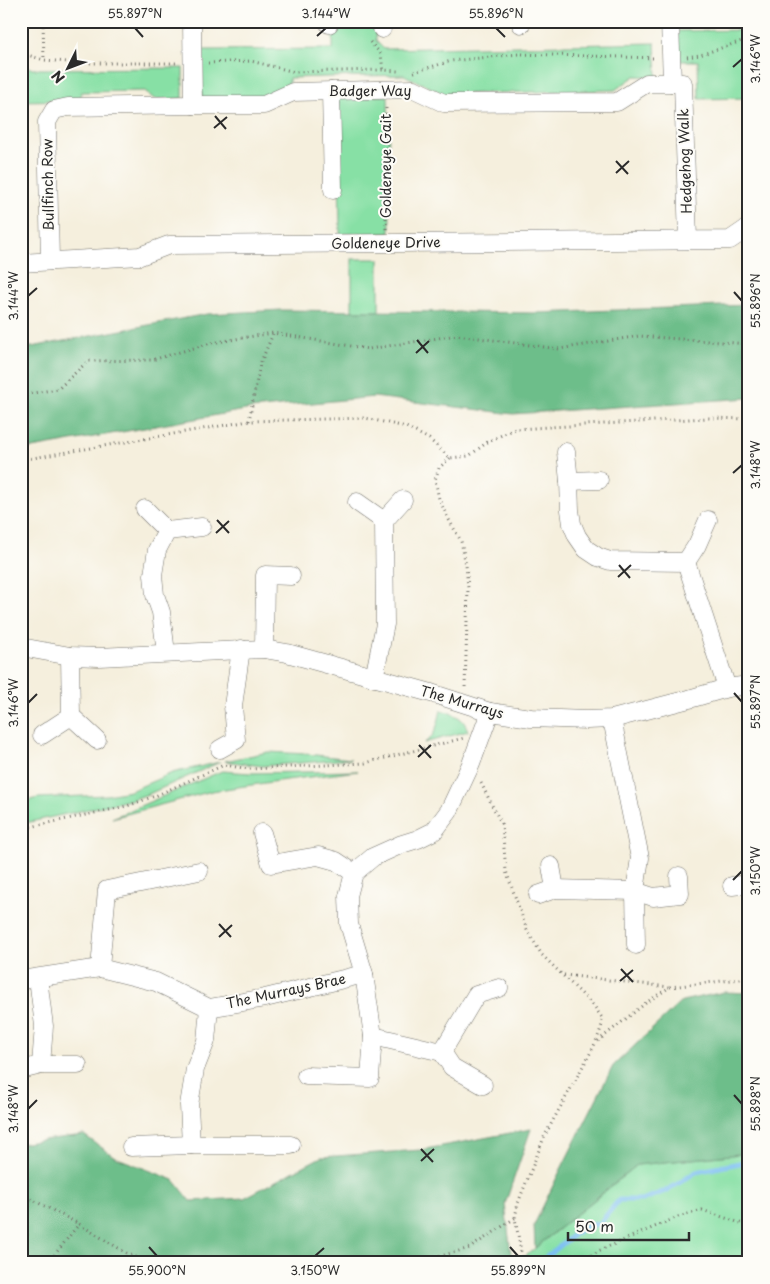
<svg xmlns="http://www.w3.org/2000/svg" width="770" height="1284" font-family="'Playpen Sans',sans-serif">
	<style>
		.green { fill: #87e0a5; stroke: #598668 }
		.forest { fill: #6dbe8a; stroke: #4c745a }
		.lines { fill: none; stroke-linecap: round; stroke-linejoin: round }
		.stream { stroke: #7cbff2; stroke-width: 5 }
		.street-casing { stroke: #727069; stroke-width: 19 }
		.path { stroke: #727069; stroke-width: 3; stroke-dasharray: 1 4; stroke-linecap: butt }
		.street { stroke: #fff; stroke-width: 18 }
		.ticks { fill: none; stroke: #2b2b2b; stroke-width: 2 }
		.labels { text-anchor: middle; stroke-width: 4; stroke-linejoin: round; paint-order: stroke }
		.street-label { font-size: 14px; fill: #2b2b2b; stroke: #fdfcf7 }
		.neatline { fill: none; stroke: #2b2b2b; stroke-width: 2 }
		.ticks-label { font-size: 12px; text-anchor: middle; fill: #2b2b2b }
	</style>
	<rect width="100%" height="100%" fill="#fdfcf7"/>
	<filter id="ink" filterUnits="userSpaceOnUse"><feTurbulence type="fractalNoise" baseFrequency=".02" numOctaves="2"/><feDisplacementMap in="SourceGraphic" scale="10" xChannelSelector="R" yChannelSelector="G"/><feConvolveMatrix kernelMatrix="1 2 1 2 8 2 1 2 1" color-interpolation-filters="sRGB"/></filter>
	<filter id="wash" filterUnits="userSpaceOnUse"><feTurbulence type="fractalNoise" baseFrequency=".0096" numOctaves="4" result="noise"/><feDisplacementMap in="SourceGraphic" scale="20" xChannelSelector="R" yChannelSelector="G"/><feGaussianBlur stdDeviation="1.12" result="paint"/><feColorMatrix in="noise" values="0 0 0 0 0 0 0 0 0 0 0 0 0 0 0 0 0 1.4 0 .05"/><feComposite in="paint" operator="in"/></filter>
	<g filter="url(#wash)">
		<rect width="100%" height="100%" fill="#f5efdd"/>
		<!-- green -->
		<g class="green">
			<polygon points="333,21 376,21 376,41 384,49 655,43 657,77 635,76 615,90 444,94 404,75 289,78 289,86 264,97 202,98 202,50 333,49"/>
			<polygon points="749,30 749,98 699,99 698,61 677,61 677,31"/>
			<polygon points="21,62 32,69 183,68 183,98 154,99 145,91 81,92 81,100 21,101"/>
			<polygon points="338,96 388,96 390,233 340,234"/>
			<rect x="352" y="259" width="27" height="52"/>
			<path d="M441,710c13,4 23,7 27,21l-44,12c12,-6 14,-21 17,-33z"/>
			<polygon points="268,752 307,754 351,759 262,766 225,761"/>
			<polygon points="220,762 151,793 134,799 21,824 21,806 30,800 38,798 107,795 130,791 172,773"/>
			<polygon points="222,771 250,773 358,771 278,781 212,791 112,818"/>
			<polygon points="749,1153 749,1263 517,1263 637,1165"/>
		</g>
		<!-- forest -->
		<g class="forest">
			<polygon points="749,305 749,398 513,414 374,397 251,409 21,450 21,349 207,314 282,310 536,313"/>
			<polygon points="724,992 749,993 749,1153 637,1165 535,1248 534,1225 560,1171 613,1066 682,1001"/>
			<polygon points="531,1129 505,1204 512,1263 21,1263 21,1144 43,1140 84,1135 115,1157 174,1180 191,1201 244,1198 321,1157 421,1150"/>
		</g>
		<g class="lines">
			<!-- stream -->
			<polyline class="stream" points="539,1263 582,1228 600,1223 619,1200 642,1200 668,1190 696,1172 749,1161"/>
		</g>
	</g>
	<g filter="url(#ink)">
		<g class="lines">
			<defs>
				<g id="street">
					<polyline points="192,21 193,105"/>
					<polyline points="329,21 329,24"/>
					<polyline points="381,21 382,29"/>
					<polyline points="521,21 521,24"/>
					<polyline points="670,21 672,83"/>
					<polyline points="331,91 333,190"/>
					<polyline points="50,261 47,122 54,110 68,107 193,105 264,105 293,92 414,89 444,103 617,102 647,83 683,83 688,240"/>
					<polyline points="21,263 140,256 169,245 730,240 749,227"/>
					<polyline points="566,452 569,481 570,510 572,524 577,536 586,549 598,557 610,561 686,562 697,545 708,520"/>
					<polyline points="569,481 599,480"/>
					<polyline points="357,502 384,521"/>
					<polyline points="145,509 167,531"/>
					<polyline points="686,562 727,688"/>
					<polyline points="21,647 70,656 99,657 264,649 287,653 431,693 490,712 531,718 587,720 612,719 689,699 727,688 749,685"/>
					<polyline points="264,649 265,575 291,576"/>
					<polyline points="166,653 161,612 155,595 153,575 157,550 167,531 202,527"/>
					<polyline points="374,678 385,624 384,521 403,500"/>
					<polyline points="71,716 97,740"/>
					<polyline points="612,719 640,858 635,891 636,945"/>
					<polyline points="42,735 71,716 70,656"/>
					<polyline points="220,749 236,740 233,706 241,649"/>
					<polyline points="262,833 271,864 318,856 336,861 354,873"/>
					<polyline points="551,866 555,889"/>
					<polyline points="732,886 749,884"/>
					<polyline points="538,895 555,889 635,891 653,897 680,894 679,876"/>
					<polyline points="100,968 107,890 199,871"/>
					<polyline points="38,978 44,1026 41,1065"/>
					<polyline points="21,980 100,968 156,982 209,1008 265,998 364,974 349,924 348,896 354,873 373,857 402,844 418,839 434,831 449,811 471,764 490,712"/>
					<polyline points="209,1008 206,1041 195,1069 189,1105 191,1145 291,1145"/>
					<polyline points="373,1036 442,1052 476,995 499,988"/>
					<polyline points="442,1052 452,1067 483,1085"/>
					<polyline points="21,1070 41,1065 78,1065"/>
					<polyline points="306,1076 370,1078 373,1036 364,974"/>
					<polyline points="131,1147 191,1145"/>
				</g>
			</defs>
			<!-- street casing -->
			<use href="#street" class="street-casing"/>
			<!-- path -->
			<g class="path">
				<polyline points="43,21 44,60"/>
				<polyline points="370,42 381,54 383,71"/>
				<polyline points="21,53 44,60 79,63 177,63"/>
				<polyline points="687,57 700,55 742,41 749,41"/>
				<polyline points="208,63 251,61 295,72 382,70 398,71"/>
				<polyline points="414,72 451,61 519,54 656,58"/>
				<polyline points="386,229 386,105"/>
				<polyline points="21,395 58,389 88,361 152,360 211,343 273,333 369,349 457,335 559,349 639,336 749,344"/>
				<polyline points="249,421 260,364 273,334"/>
				<polyline points="450,458 439,468 435,480 439,499 448,518 461,541 466,565 468,588 465,688"/>
				<polyline points="21,460 249,421 365,418 406,427 429,439 450,458 469,456 489,441 515,429 708,418 749,419"/>
				<polyline points="481,783 502,825 506,871 527,930 542,955 594,1006 602,1018 602,1025 599,1034 593,1048 545,1135 518,1203 515,1218 523,1263"/>
				<polyline points="21,829 127,806 155,796 224,765 249,769 365,763 464,738"/>
				<polyline points="564,975 669,987"/>
				<polyline points="598,1041 647,1002 670,987 749,978"/>
				<polyline points="21,1196 33,1200 79,1224"/>
				<polyline points="48,1263 79,1224 128,1254 152,1263"/>
				<polyline points="415,1263 470,1248 515,1218"/>
				<polyline points="586,1263 587,1258 598,1251 678,1217 702,1210 749,1226"/>
			</g>
			<!-- street -->
			<use href="#street" class="street"/>
		</g>
	</g>
	<!-- ticks -->
	<path class="ticks" d="M135,28l8,9M496,28l9,9M317,36l9,-8M733,67l9,-8M215,116l11,13M214,128l13,-11M616,161l12,13M616,173l13,-12M734,292l8,9M28,296l9,-8M417,340l11,13M416,353l13,-12M733,473l9,-8M217,520l12,13M216,533l13,-12M619,565l11,13M618,577l13,-12M734,693l8,9M28,703l9,-9M419,745l12,13M418,757l13,-12M733,880l9,-9M219,924l12,13M219,937l13,-12M621,969l12,13M620,981l13,-11M734,1095l8,9M28,1109l9,-9M421,1149l12,13M421,1161l13,-12M149,1247l8,9M510,1247l8,9M315,1256l9,-8"/>
	<g class="labels">
		<!-- street labels -->
		<g class="street-label">
			<text x="370" y="96">Badger Way</text>
			<text transform="translate(685 161) rotate(-92)" y="5">Hedgehog Walk</text>
			<text transform="translate(386 166) rotate(-90)" y="5">Goldeneye Gait</text>
			<text transform="translate(48 185) rotate(-91)" y="5">Bullfinch Row</text>
			<text transform="translate(386 243) rotate(-1)" y="5">Goldeneye Drive</text>
			<text transform="translate(462 702) rotate(16)" y="5">The Murrays</text>
			<text transform="translate(286 991) rotate(-12)" y="5">The Murrays Brae</text>
		</g>
	</g>
	<!-- margin -->
	<rect width="770" height="1284" fill="none" stroke="#fdfcf7" stroke-width="55"/>
	<!-- north arrow -->
	<g transform="translate(68 68) rotate(228)" stroke="#fdfcf7" stroke-width="4" paint-order="stroke">
	<path d="M0-4L9 19L0 12L-9 19Z" fill="#2b2b2b"/>
	<text y="-8" font-size="14" font-weight="bold" text-anchor="middle" fill="#2b2b2b">N</text>
	</g>
	<!-- scale -->
	<path d="M568 1232v8h121v-8" fill="none" stroke="#2b2b2b" stroke-width="2.5"/>
	<text x="575" y="1232" font-size="15" fill="#2b2b2b" stroke="#fdfcf7" stroke-width="4" paint-order="stroke">50 m</text>
	<rect x="28" y="28" width="714" height="1228" class="neatline"/>
	<g class="ticks-label">
		<text x="135" y="18">55.897°N</text>
		<text x="326" y="18">3.144°W</text>
		<text x="496" y="18">55.896°N</text>
		<text transform="translate(756 59) rotate(-90)" y="4">3.146°W</text>
		<text transform="translate(14 296) rotate(-90)" y="4">3.144°W</text>
		<text transform="translate(756 301) rotate(-90)" y="4">55.896°N</text>
		<text transform="translate(756 465) rotate(-90)" y="4">3.148°W</text>
		<text transform="translate(756 702) rotate(-90)" y="4">55.897°N</text>
		<text transform="translate(14 703) rotate(-90)" y="4">3.146°W</text>
		<text transform="translate(756 871) rotate(-90)" y="4">3.150°W</text>
		<text transform="translate(756 1104) rotate(-90)" y="4">55.898°N</text>
		<text transform="translate(14 1109) rotate(-90)" y="4">3.148°W</text>
		<text x="157" y="1275">55.900°N</text>
		<text x="315" y="1275">3.150°W</text>
		<text x="518" y="1275">55.899°N</text>
	</g>
</svg>
